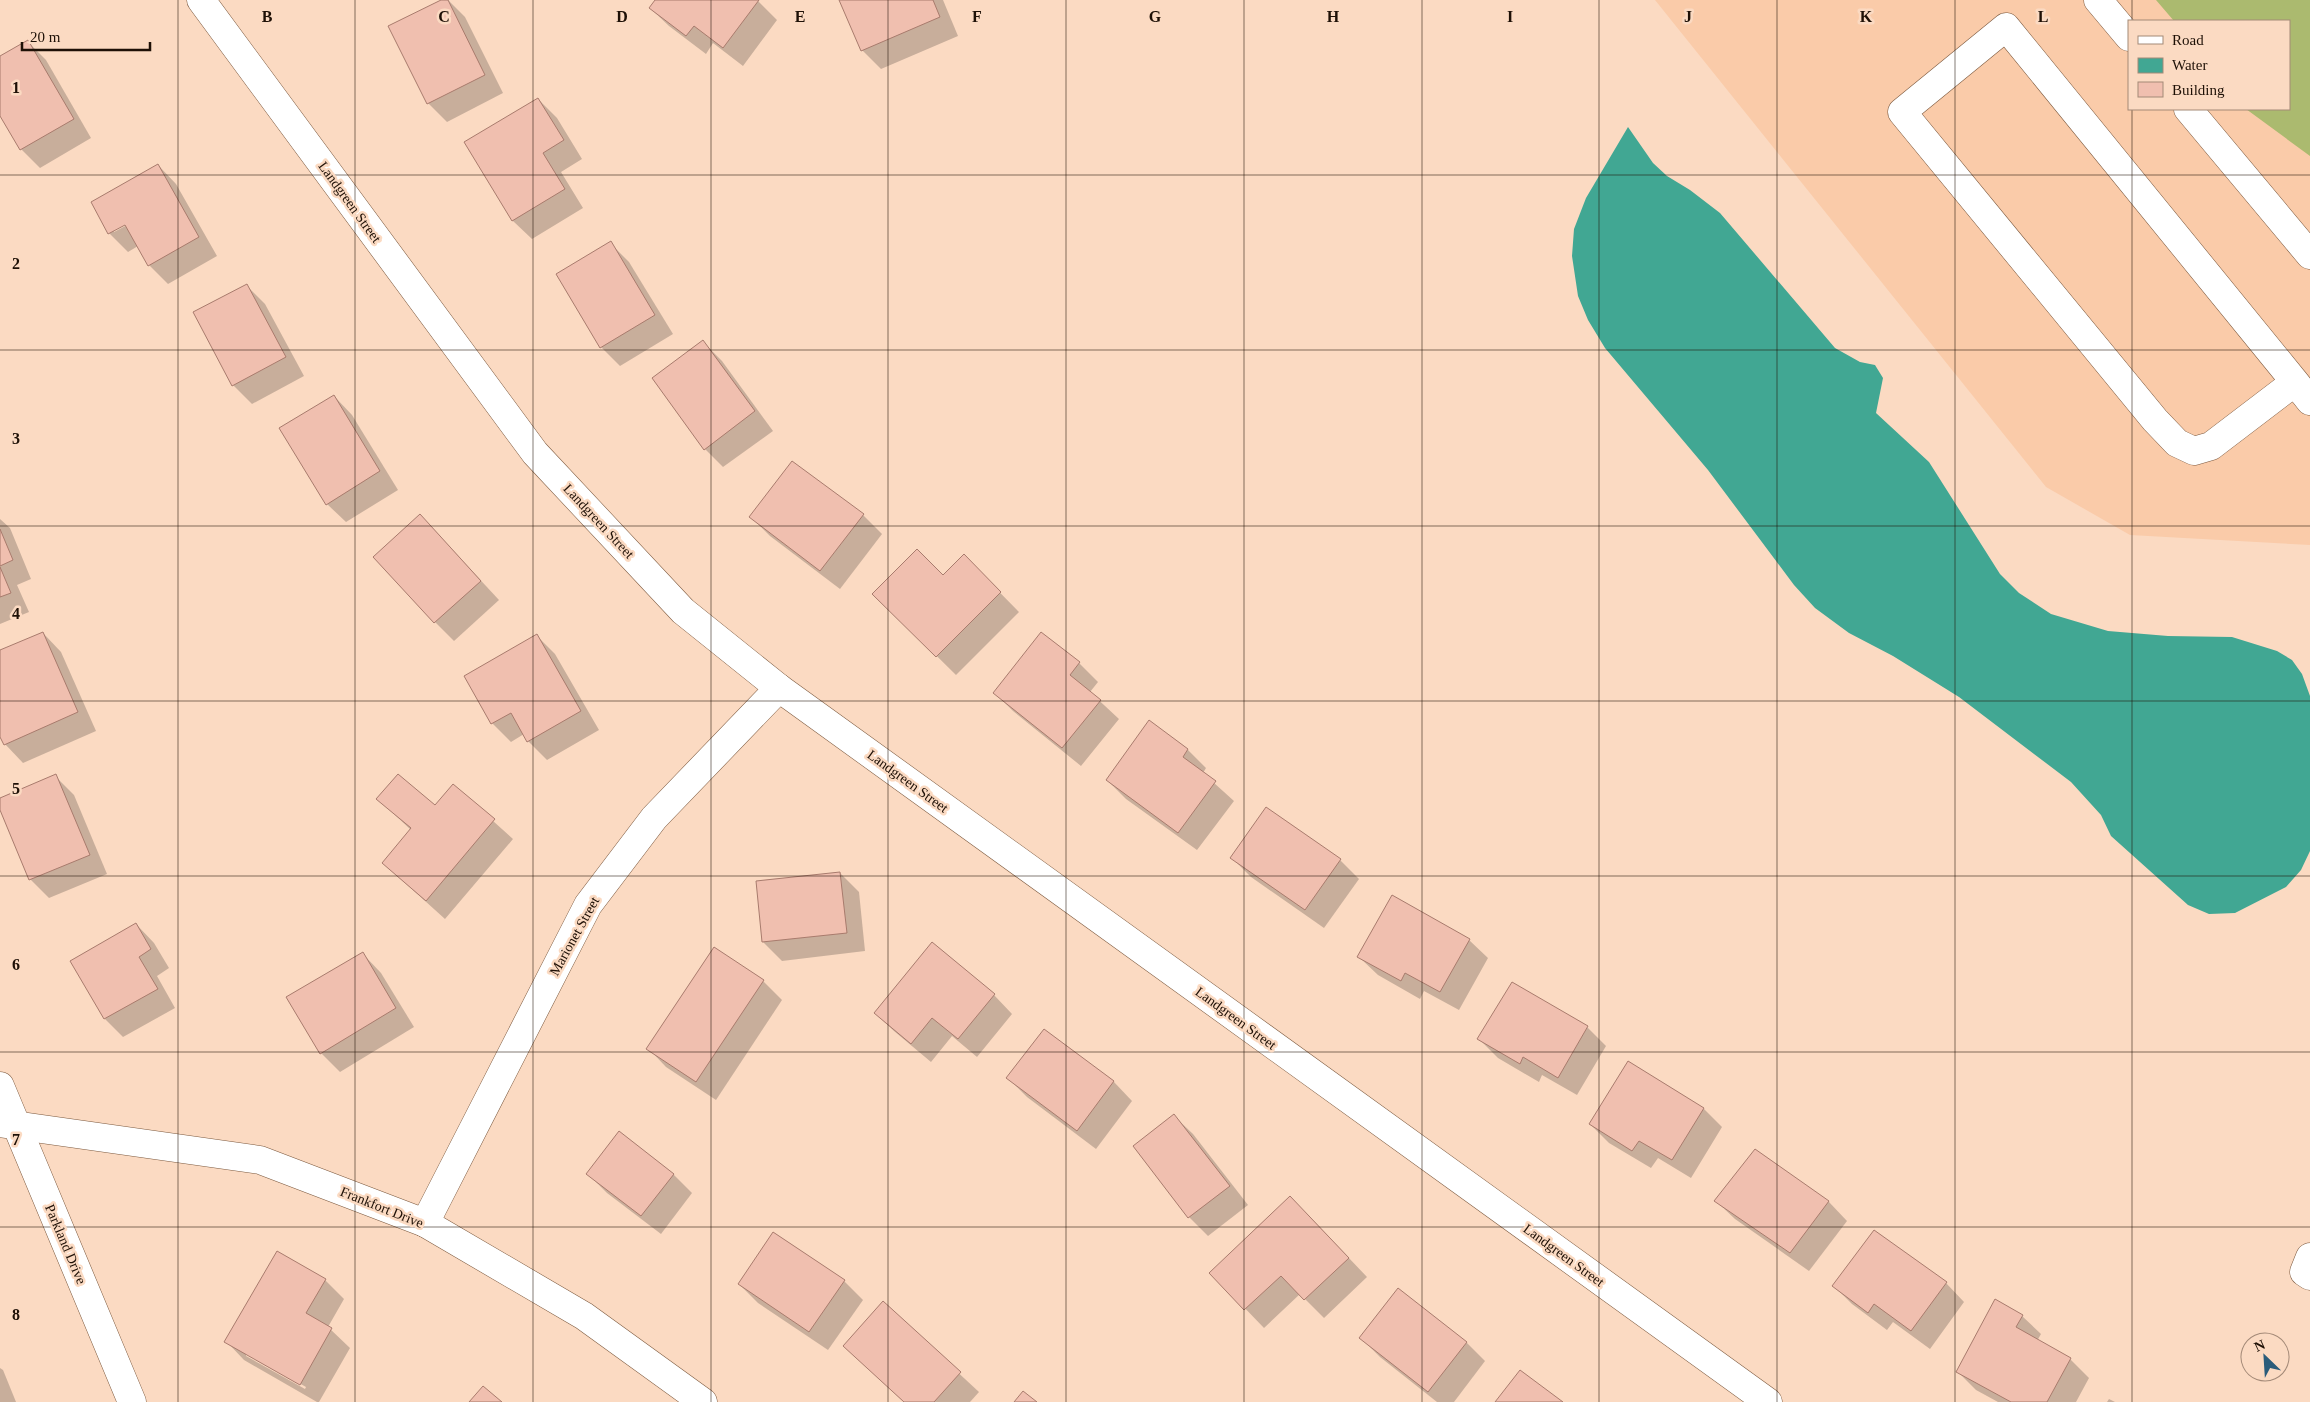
<svg xmlns="http://www.w3.org/2000/svg" width="2310" height="1402" font-family="'Times New Roman',serif">
	<style>
		.built { fill: #facba9; fill-rule: evenodd }
		.forest { fill: #abba6f }
		.water { fill: #41a793 }
		.shadow { fill: #0003; fill-rule: evenodd }
		.building { fill: #f0bfaf; stroke: #a87b6d }
		.lines { fill: none; stroke-linecap: round; stroke-linejoin: round }
		.minor-casing { stroke: #7c593e; stroke-width: 29 }
		.minor { stroke: #fff; stroke-width: 28 }
		.grid { fill: none; stroke: #1e1006; stroke-width: 1; stroke-opacity: 0.55 }
		.labels { text-anchor: middle; stroke-width: 5; stroke-linejoin: round; paint-order: stroke }
		.street-label { font-size: 14px; fill: #1e1006; stroke: #fbdac2 }
		.grid-label { font-size: 16px; text-anchor: middle; font-weight: bold; fill: #1e1006; stroke: #fbdac2; stroke-width: 5; stroke-linejoin: round; paint-order: stroke }
	</style>
	<rect width="100%" height="100%" fill="#fbdac2"/>
	<!-- built -->
	<path class="built" d="M1655,0h655v545l-180,-10 -84,-48zM2129,21h160v88h-160z"/>
	<!-- forest -->
	<polygon class="forest" points="2156,0 2310,0 2310,156 2246,109 2289,109 2289,21 2174,21"/>
	<!-- water -->
	<polygon class="water" points="1628,127 1653,163 1667,176 1690,190 1720,213 1835,348 1860,362 1875,365 1883,378 1876,413 1929,462 2000,574 2019,593 2051,614 2108,631 2168,636 2232,637 2277,651 2292,660 2302,674 2310,696 2310,851 2301,870 2286,887 2235,913 2209,914 2188,905 2111,836 2101,815 2071,782 1959,697 1893,656 1849,633 1815,608 1794,585 1708,470 1605,348 1588,320 1578,296 1572,256 1574,229 1586,198"/>
	<!-- shadow -->
	<g class="shadow">
		<polygon points="444,0 448,0 465,17 503,93 447,122 428,103"/>
		<polygon points="656,0 757,0 777,20 743,66 713,43 706,54 669,26 650,8"/>
		<polygon points="841,0 943,0 958,36 881,69 862,50"/>
		<polygon points="28,42 46,60 91,138 40,168 21,149 0,113 0,58"/>
		<polygon points="538,99 557,118 582,159 561,172 583,208 532,239 513,221 466,143"/>
		<path d="M158,165l18,19 41,72 -49,28 -19,-19 -11,-19 -10,6 -19,-19zM130,221l1,2 -17,9v-2z"/>
		<polygon points="610,243 629,262 673,334 620,366 601,347"/>
		<polygon points="246,285 265,304 304,376 252,404 233,385"/>
		<polygon points="703,342 722,361 773,431 723,467 705,449"/>
		<polygon points="334,396 352,415 398,490 346,522 327,504"/>
		<polygon points="420,515 499,600 454,641 435,622"/>
		<polygon points="863,515 882,534 840,589 770,536 751,517"/>
		<polygon points="0,519 10,528 31,579 17,585 29,612 0,624"/>
		<polygon points="964,556 1019,612 956,675 874,594 943,577"/>
		<polygon points="43,633 61,652 96,731 23,763 5,744 0,733 0,652"/>
		<polygon points="1042,634 1079,663 1098,682 1090,692 1119,719 1081,766 1013,711 995,693"/>
		<polygon points="536,635 555,654 599,730 547,760 528,741 524,734 511,742 492,723"/>
		<polygon points="1150,722 1188,750 1206,768 1203,773 1234,801 1197,850 1126,799 1107,780"/>
		<polygon points="55,776 74,795 107,874 49,898 30,879 0,807 0,800"/>
		<polygon points="453,785 513,839 445,919 383,863 411,830 378,799 435,806"/>
		<polygon points="1232,858 1340,860 1359,879 1324,928 1251,877"/>
		<polygon points="840,873 859,892 865,951 782,961 763,942"/>
		<polygon points="136,924 154,943 169,968 157,976 175,1008 123,1037 105,1019"/>
		<polygon points="1469,940 1488,958 1459,1010 1424,991 1420,999 1378,975 1359,957"/>
		<polygon points="714,948 763,981 782,1000 716,1100 666,1067 648,1048"/>
		<polygon points="363,954 381,973 414,1027 340,1072 321,1053"/>
		<polygon points="994,995 1012,1014 977,1057 952,1036 931,1062 894,1031 875,1013"/>
		<polygon points="1587,1027 1606,1046 1577,1095 1542,1075 1539,1082 1498,1058 1479,1039"/>
		<polygon points="1044,1031 1114,1082 1132,1101 1096,1149 1027,1097 1008,1078"/>
		<polygon points="1704,1109 1722,1127 1691,1178 1658,1158 1651,1168 1609,1143 1590,1124"/>
		<polygon points="1174,1116 1193,1134 1248,1205 1208,1236 1189,1217"/>
		<polygon points="620,1133 674,1175 692,1193 661,1234 607,1193 588,1174"/>
		<polygon points="1755,1151 1829,1202 1847,1221 1809,1271 1735,1219 1716,1201"/>
		<polygon points="1309,1216 1367,1277 1324,1318 1300,1294 1264,1328 1211,1273"/>
		<polygon points="774,1233 844,1281 863,1300 828,1350 758,1303 739,1284"/>
		<path d="M325,1280l19,19 -16,28 22,21 -31,54h-2l-73,-42 -18,-19zM246,1353l60,34 -1,2 -59,-33z"/>
		<polygon points="1946,1283 1964,1302 1930,1349 1893,1322 1887,1330 1852,1304 1834,1286"/>
		<polygon points="1399,1290 1467,1343 1485,1361 1454,1402 1437,1402 1380,1357 1361,1338"/>
		<polygon points="883,1303 979,1392 970,1402 904,1402 844,1346"/>
		<polygon points="2022,1316 2041,1334 2037,1341 2070,1359 2089,1378 2076,1402 1998,1402 1976,1390 1958,1372"/>
		<polygon points="0,1368 3,1370 16,1402 0,1402"/>
		<polygon points="2109,1399 2115,1402 2107,1402"/>
	</g>
	<!-- building -->
	<g class="building">
		<polygon points="441,0 448,0 485,75 427,104 388,26"/>
		<polygon points="655,0 759,0 723,48 694,26 686,36 649,8"/>
		<polygon points="839,0 933,0 940,17 861,51"/>
		<polygon points="28,40 74,119 20,150 0,116 0,56"/>
		<polygon points="538,98 564,140 543,153 565,189 512,221 464,142"/>
		<polygon points="158,164 199,237 148,266 125,225 108,234 91,202"/>
		<polygon points="611,241 655,315 600,348 556,274"/>
		<polygon points="247,284 286,357 232,386 193,312"/>
		<polygon points="703,340 755,411 704,450 652,378"/>
		<polygon points="334,395 380,471 326,505 279,428"/>
		<polygon points="792,461 864,514 820,571 749,517"/>
		<polygon points="420,514 481,581 434,623 373,557"/>
		<polygon points="0,529 13,560 0,566"/>
		<polygon points="917,549 943,575 964,554 1001,592 936,657 872,594"/>
		<polygon points="0,567 11,593 0,597"/>
		<polygon points="43,632 78,712 4,745 0,737 0,650"/>
		<polygon points="1041,632 1080,662 1070,675 1101,700 1062,748 993,693"/>
		<polygon points="537,634 581,711 527,742 511,713 491,724 464,676"/>
		<polygon points="1149,720 1188,749 1183,757 1216,781 1178,833 1106,780"/>
		<polygon points="56,774 90,855 29,880 0,810 0,798"/>
		<polygon points="398,774 435,805 453,784 495,819 426,901 382,863 411,828 376,799"/>
		<polygon points="1266,807 1341,859 1305,910 1230,858"/>
		<polygon points="840,872 847,933 762,942 756,881"/>
		<polygon points="1392,895 1470,939 1440,992 1405,973 1401,981 1357,957"/>
		<polygon points="136,923 151,949 139,957 158,989 104,1019 70,961"/>
		<polygon points="932,942 995,994 958,1039 932,1018 911,1044 874,1013"/>
		<polygon points="714,947 764,980 696,1082 646,1049"/>
		<polygon points="363,952 396,1008 320,1054 286,997"/>
		<polygon points="1512,982 1588,1026 1558,1078 1523,1057 1520,1064 1477,1039"/>
		<polygon points="1044,1029 1114,1081 1077,1131 1006,1078"/>
		<polygon points="1628,1061 1704,1108 1672,1160 1639,1141 1632,1151 1589,1124"/>
		<polygon points="1174,1114 1230,1186 1188,1218 1133,1146"/>
		<polygon points="619,1131 674,1174 641,1216 586,1174"/>
		<polygon points="1755,1149 1829,1201 1790,1253 1714,1201"/>
		<polygon points="1290,1196 1349,1258 1304,1300 1281,1276 1244,1310 1209,1273"/>
		<polygon points="1874,1230 1947,1282 1911,1331 1874,1304 1868,1313 1832,1286"/>
		<polygon points="773,1232 845,1280 809,1332 738,1284"/>
		<polygon points="277,1251 326,1279 306,1313 332,1328 300,1385 224,1342"/>
		<polygon points="1398,1288 1467,1342 1428,1392 1359,1338"/>
		<polygon points="1995,1299 2023,1315 2016,1327 2071,1358 2047,1402 2011,1402 1956,1372"/>
		<polygon points="883,1301 961,1372 934,1402 904,1402 843,1346"/>
		<polygon points="1520,1370 1563,1402 1495,1402"/>
		<polygon points="483,1386 502,1402 469,1402"/>
		<polygon points="1023,1391 1037,1402 1014,1402"/>
	</g>
	<g class="lines">
		<defs>
			<g id="minor">
				<polyline points="201,0 535,453 683,611 779,688 1768,1402"/>
				<polyline points="2098,0 2129,37"/>
				<polyline points="2188,109 2310,255"/>
				<polyline points="2295,382 2211,446 2194,451 2177,443 2155,420 1902,112 2006,27 2295,382 2310,401"/>
				<polyline points="0,1086 132,1402"/>
				<polyline points="0,1123 260,1160 425,1223 584,1316 703,1402"/>
				<polyline points="425,1223 588,905 654,818 779,688"/>
				<polyline points="2310,1257 2304,1272 2310,1276"/>
			</g>
		</defs>
		<!-- minor casing -->
		<use href="#minor" class="minor-casing"/>
		<!-- minor -->
		<use href="#minor" class="minor"/>
	</g>
	<!-- grid -->
	<path class="grid" d="M178,0v1402M355,0v1402M533,0v1402M711,0v1402M888,0v1402M1066,0v1402M1244,0v1402M1422,0v1402M1599,0v1402M1777,0v1402M1955,0v1402M2132,0v21M2132,109v1293M0,175h2310M0,350h2310M0,526h2310M0,701h2310M0,876h2310M0,1052h2310M0,1227h2310"/>
	<g class="labels">
		<!-- street labels -->
		<g class="street-label">
			<text transform="translate(350 202) rotate(54)" y="5">Landgreen Street</text>
			<text transform="translate(599 521) rotate(47)" y="5">Landgreen Street</text>
			<text transform="translate(908 781) rotate(36)" y="5">Landgreen Street</text>
			<text transform="translate(574 936) rotate(-61)" y="5">Marionet Street</text>
			<text transform="translate(1236 1018) rotate(36)" y="5">Landgreen Street</text>
			<text transform="translate(382 1207) rotate(22)" y="5">Frankfort Drive</text>
			<text transform="translate(66 1244) rotate(67)" y="5">Parkland Drive</text>
			<text transform="translate(1564 1255) rotate(36)" y="5">Landgreen Street</text>
		</g>
	</g>
	<g class="grid-label">
		<text x="267" y="22">B</text>
		<text x="444" y="22">C</text>
		<text x="622" y="22">D</text>
		<text x="800" y="22">E</text>
		<text x="977" y="22">F</text>
		<text x="1155" y="22">G</text>
		<text x="1333" y="22">H</text>
		<text x="1510" y="22">I</text>
		<text x="1688" y="22">J</text>
		<text x="1866" y="22">K</text>
		<text x="2043" y="22">L</text>
		<text x="16" y="93">1</text>
		<text x="16" y="269">2</text>
		<text x="16" y="444">3</text>
		<text x="16" y="619">4</text>
		<text x="16" y="794">5</text>
		<text x="16" y="970">6</text>
		<text x="16" y="1145">7</text>
		<text x="16" y="1320">8</text>
	</g>
	<!-- legend -->
	<rect x="2128" y="20" width="162" height="90" fill="#fbdac2" stroke="#a38977"/>
	<rect x="2138" y="36" width="25" height="8" fill="#ffffff" stroke="#a38977"/>
	<text x="2172" y="45" font-size="15" fill="#1e1006">Road</text>
	<rect x="2138" y="58" width="25" height="15" fill="#41a793" stroke="#a38977"/>
	<text x="2172" y="70" font-size="15" fill="#1e1006">Water</text>
	<rect x="2138" y="82" width="25" height="15" fill="#f0bfaf" stroke="#a38977"/>
	<text x="2172" y="95" font-size="15" fill="#1e1006">Building</text>
	<!-- north arrow -->
	<g transform="translate(2265 1357) rotate(335)"><circle r="24" fill="#fbdac2" stroke="#a38977"/>
	<path d="M0-4L9 19L0 12L-9 19Z" fill="#2b5c7a"/>
	<text y="-8" font-size="14" font-weight="bold" text-anchor="middle" fill="#1e1006">N</text>
	</g>
	<!-- scale -->
	<path d="M22 42v8h128v-8" fill="none" stroke="#1e1006" stroke-width="2.5"/>
	<text x="30" y="42" font-size="15" fill="#1e1006" stroke="#fbdac2" stroke-width="4" paint-order="stroke">20 m</text>
</svg>
